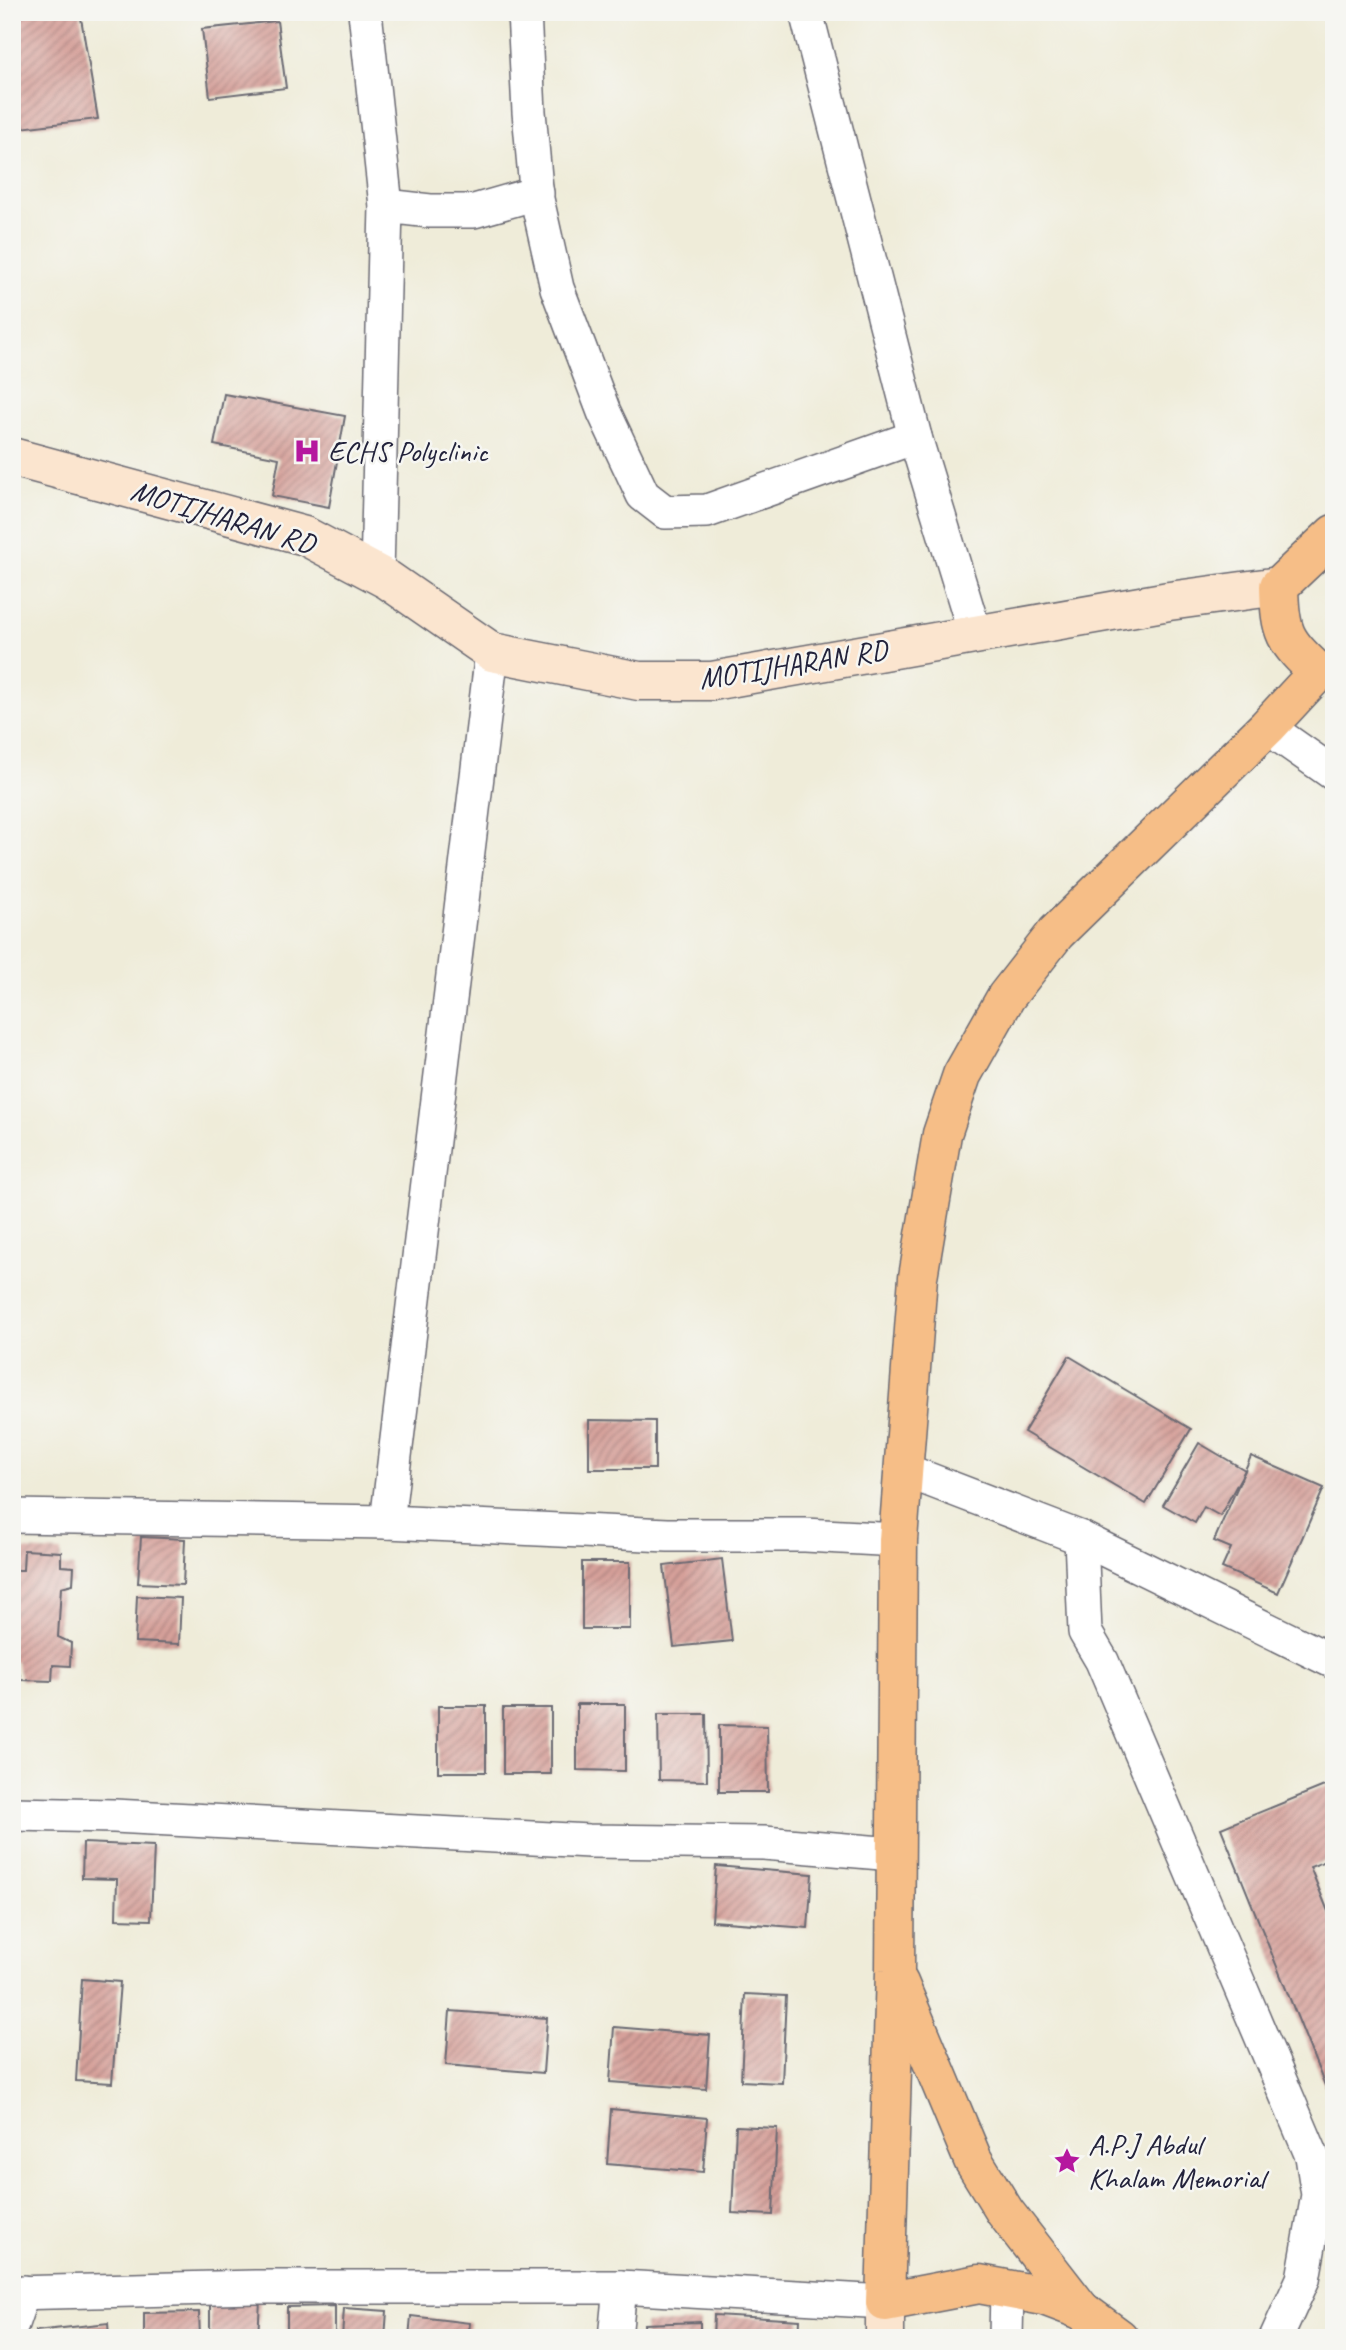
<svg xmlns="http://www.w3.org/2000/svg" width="1346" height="2350" font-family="Caveat,sans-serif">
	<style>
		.building { fill: url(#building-hatch) }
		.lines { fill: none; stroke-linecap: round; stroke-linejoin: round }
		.minor-casing { stroke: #6a6972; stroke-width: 36 }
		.secondary-casing { stroke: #6a6972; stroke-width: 41 }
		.primary-casing { stroke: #6a6972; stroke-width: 41 }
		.minor { stroke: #fff; stroke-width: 33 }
		.secondary { stroke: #fbe5cf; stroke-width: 38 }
		.primary { stroke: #f6be87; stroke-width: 38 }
		.labels { text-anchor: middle; stroke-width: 5; stroke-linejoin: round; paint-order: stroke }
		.poi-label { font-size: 30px; fill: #22223b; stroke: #f6f6f2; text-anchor: start }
		.street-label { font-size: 30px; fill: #22223b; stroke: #f6f6f2 }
	</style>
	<defs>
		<pattern id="building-hatch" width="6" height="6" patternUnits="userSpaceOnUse" patternTransform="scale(1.75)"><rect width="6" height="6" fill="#d6a09a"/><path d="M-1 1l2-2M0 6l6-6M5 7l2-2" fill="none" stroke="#ad827f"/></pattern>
	</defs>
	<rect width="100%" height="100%" fill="#f6f6f2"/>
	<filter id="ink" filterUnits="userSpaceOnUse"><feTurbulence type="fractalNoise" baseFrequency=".0143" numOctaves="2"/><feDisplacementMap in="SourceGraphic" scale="14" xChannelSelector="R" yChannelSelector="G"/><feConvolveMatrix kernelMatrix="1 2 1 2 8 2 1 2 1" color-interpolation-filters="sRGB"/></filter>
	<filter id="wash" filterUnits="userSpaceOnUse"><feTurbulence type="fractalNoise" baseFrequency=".00686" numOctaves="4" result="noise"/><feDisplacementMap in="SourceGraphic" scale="28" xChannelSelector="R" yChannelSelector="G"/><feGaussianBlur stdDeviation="1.57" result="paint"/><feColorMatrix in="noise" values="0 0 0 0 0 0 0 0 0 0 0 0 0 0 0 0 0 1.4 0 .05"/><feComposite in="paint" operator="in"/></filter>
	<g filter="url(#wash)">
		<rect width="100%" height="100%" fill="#efecd9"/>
		<g id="blocks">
			<!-- building -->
			<g class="building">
				<polygon points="12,12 80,12 98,119 12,129"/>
				<polygon points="277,21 286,88 210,97 202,29"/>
				<polygon points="224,394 345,416 329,507 272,496 279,458 214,445"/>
				<polygon points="1069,1356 1191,1429 1146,1504 1024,1432"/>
				<polygon points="589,1420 655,1421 655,1469 589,1469"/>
				<polygon points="1199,1443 1245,1470 1220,1516 1204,1507 1195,1523 1163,1505"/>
				<polygon points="1251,1456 1324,1488 1278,1593 1222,1568 1231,1548 1214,1541"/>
				<polygon points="141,1537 185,1539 183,1585 138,1583"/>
				<polygon points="24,1550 61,1552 61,1566 74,1567 73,1584 61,1587 58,1637 71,1643 70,1666 53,1665 52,1681 21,1680 16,1662 12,1662 12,1570 23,1570"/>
				<polygon points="722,1559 732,1641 674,1647 664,1566"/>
				<rect x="582" y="1562" width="48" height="67"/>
				<polygon points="137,1596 181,1598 179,1644 135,1642"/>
				<polygon points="577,1704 625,1704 625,1771 577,1770"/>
				<rect x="438" y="1706" width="48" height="66"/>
				<rect x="503" y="1708" width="48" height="66"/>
				<polygon points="658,1714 706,1714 707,1781 659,1780"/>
				<polygon points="719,1725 767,1726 768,1792 719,1792"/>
				<polygon points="1334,1782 1334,1858 1310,1867 1334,1926 1334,2108 1221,1828"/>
				<polygon points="83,1843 154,1846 151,1920 116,1919 117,1879 82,1878"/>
				<polygon points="716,1866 812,1874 808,1928 712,1921"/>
				<polygon points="82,1979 120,1982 112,2083 76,2081"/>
				<polygon points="745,1994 786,1996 782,2083 741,2081"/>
				<polygon points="450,2011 547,2018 543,2073 446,2065"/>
				<polygon points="614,2027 710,2035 706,2089 610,2082"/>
				<polygon points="611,2109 707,2118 703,2172 607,2164"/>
				<polygon points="736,2126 777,2128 773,2215 732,2213"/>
				<polygon points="260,2300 258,2338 210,2338 210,2301"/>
				<polygon points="335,2306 335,2338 287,2338 287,2307"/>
				<polygon points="344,2308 387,2311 385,2338 342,2338"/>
				<polygon points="199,2312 200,2338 144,2338 144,2313"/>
				<polygon points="714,2315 800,2320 799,2338 713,2338"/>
				<polygon points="411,2316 470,2323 468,2338 409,2338"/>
				<polygon points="700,2322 700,2338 645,2338 644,2324"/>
				<polygon points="108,2323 109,2338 37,2338 36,2331"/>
			</g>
		</g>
	</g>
	<g filter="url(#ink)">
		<use href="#blocks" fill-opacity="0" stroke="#6a6972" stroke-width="2"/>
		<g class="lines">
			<defs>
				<g id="minor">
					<polyline points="365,12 386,206 377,574"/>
					<polyline points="524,12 529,112 537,199 557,288 604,412 643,495 665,512 707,511 915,437"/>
					<polyline points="806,12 915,437 975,634"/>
					<polyline points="386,206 430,211 474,211 537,193"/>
					<polyline points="1267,727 1334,774"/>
					<polyline points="904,1470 1081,1538 1334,1662"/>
					<polyline points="12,1516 387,1522 668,1535 805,1535 898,1540"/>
					<polyline points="387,1522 492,652"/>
					<polyline points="1081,1538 1085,1632 1102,1661 1312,2156 1318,2195 1303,2279 1276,2338"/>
					<polyline points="12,1814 114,1816 589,1841 764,1843 893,1854"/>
					<polyline points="12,2293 255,2287 620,2287 885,2302"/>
					<polyline points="12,2324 23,2292"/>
					<polyline points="615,2338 620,2287"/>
					<polyline points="1006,2338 1007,2289"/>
				</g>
				<g id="secondary">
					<polyline points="12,457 305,536 388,580 492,652 639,681 712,681 1169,601 1279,586"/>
					<polyline points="885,2302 885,2338"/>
				</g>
				<g id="primary">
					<path d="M1334,534l-55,52c1,48 5,54 39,86l16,-1"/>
					<polyline points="899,1983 973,2160 1005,2212 1081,2310"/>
					<polyline points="1119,2338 1081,2310 1044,2296 979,2284 885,2302 895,1971 898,1540 918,1277 942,1134 962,1075 1006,997 1056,933 1267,727 1318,672"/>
				</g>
			</defs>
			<!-- minor casing -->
			<use href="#minor" class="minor-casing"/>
			<!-- secondary casing -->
			<use href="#secondary" class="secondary-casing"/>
			<!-- primary casing -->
			<use href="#primary" class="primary-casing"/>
			<!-- minor -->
			<use href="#minor" class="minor"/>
			<!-- secondary -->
			<use href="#secondary" class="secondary"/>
			<!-- primary -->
			<use href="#primary" class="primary"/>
		</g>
	</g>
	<!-- icons -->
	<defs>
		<symbol id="hospital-bare" viewBox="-9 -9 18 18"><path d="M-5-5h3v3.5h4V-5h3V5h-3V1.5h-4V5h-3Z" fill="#b5179e" stroke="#f6f6f2" stroke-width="2.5" paint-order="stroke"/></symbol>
		<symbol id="sight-bare" viewBox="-9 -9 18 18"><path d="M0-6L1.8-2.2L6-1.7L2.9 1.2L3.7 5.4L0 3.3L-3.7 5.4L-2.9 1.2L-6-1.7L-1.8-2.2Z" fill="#b5179e" stroke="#f6f6f2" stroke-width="2.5" paint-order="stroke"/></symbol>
	</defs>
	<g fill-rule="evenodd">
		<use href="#hospital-bare" x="288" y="432" width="38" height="38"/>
		<use href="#sight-bare" x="1048" y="2142" width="38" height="38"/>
	</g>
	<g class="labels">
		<!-- poi labels -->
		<g class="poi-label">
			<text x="328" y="461">ECHS Polyclinic</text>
			<text x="1088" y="2154">A.P.J Abdul<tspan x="1088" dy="34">Khalam Memorial</tspan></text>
		</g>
		<!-- street labels -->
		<g class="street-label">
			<text transform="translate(223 517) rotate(17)" y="10">MOTIJHARAN RD</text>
			<text transform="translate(793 664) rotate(-9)" y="10">MOTIJHARAN RD</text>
		</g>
	</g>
	<!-- margin -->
	<rect width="1346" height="2350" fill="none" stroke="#f6f6f2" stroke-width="42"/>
</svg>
